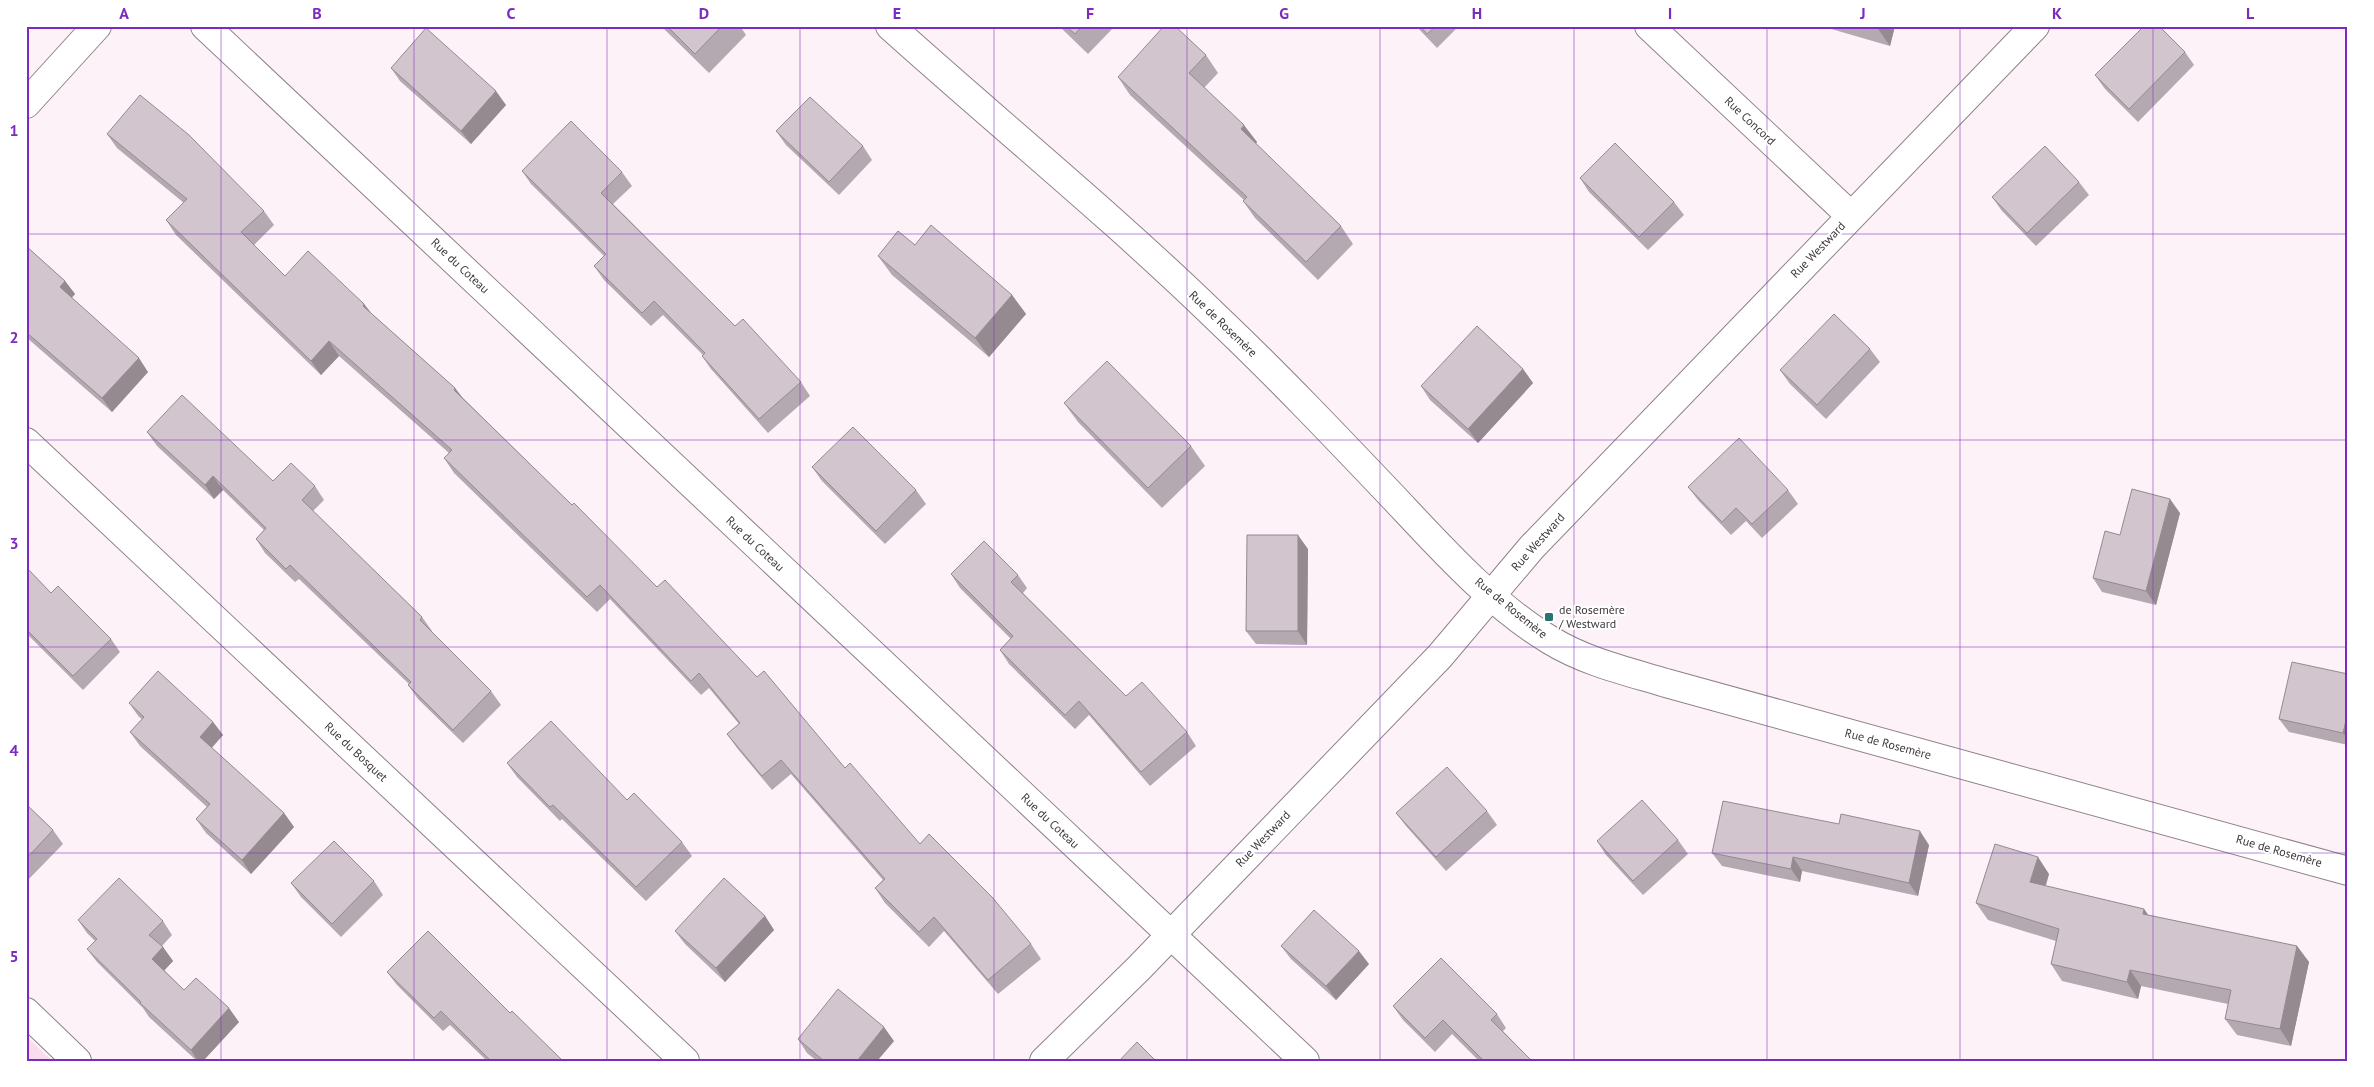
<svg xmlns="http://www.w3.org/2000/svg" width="2374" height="1087" font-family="'PT Sans',sans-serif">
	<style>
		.green { fill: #fbdbee }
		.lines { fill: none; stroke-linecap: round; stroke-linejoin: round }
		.minor-casing { stroke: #8f828a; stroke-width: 30 }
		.minor { stroke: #fff; stroke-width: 28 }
		.wall { fill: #b5a9b1 }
		.shaded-wall { fill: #948a90 }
		.building { fill: #d3c5ce; stroke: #948a90 }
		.grid { fill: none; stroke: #7b2cbf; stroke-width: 1; stroke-opacity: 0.55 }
		.poi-dot { fill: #2b7471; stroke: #fff; stroke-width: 2 }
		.labels { text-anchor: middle; stroke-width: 4; stroke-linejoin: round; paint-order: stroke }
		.street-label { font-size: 12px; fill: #3c373a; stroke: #fff }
		.poi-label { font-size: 12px; fill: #3c373a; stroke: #fff; text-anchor: start }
		.neatline { fill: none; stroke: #7b2cbf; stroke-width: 2 }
		.grid-label { font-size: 16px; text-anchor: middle; font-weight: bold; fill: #7b2cbf }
	</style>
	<rect width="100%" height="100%" fill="#fef2f9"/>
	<!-- green -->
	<polygon class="green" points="26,1036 52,1061 26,1061"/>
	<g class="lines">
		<defs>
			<g id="minor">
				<polyline points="205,26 1305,1061"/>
				<path d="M890,26c109,98 222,190 327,292 61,58 119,119 177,180 46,49 99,108 156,142 36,22 76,31 116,43l682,188"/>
				<polyline points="1649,26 1851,216"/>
				<polyline points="26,104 97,26"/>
				<polyline points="26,442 685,1061"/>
				<polyline points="26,1012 77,1061"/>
				<polyline points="1044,1061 1139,968 1440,656 1532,547 2035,26"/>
			</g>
		</defs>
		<!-- minor casing -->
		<use href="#minor" class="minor-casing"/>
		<!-- minor -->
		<use href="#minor" class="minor"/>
	</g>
	<!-- wall -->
	<g class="wall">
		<polygon points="661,26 740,26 746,35 709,73"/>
		<polygon points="1059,26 1115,26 1088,54"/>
		<polygon points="1416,26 1459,26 1437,48"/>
		<polygon points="1821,26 1895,26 1890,46"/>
		<polygon points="2185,52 2194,65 2138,122 2105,89 2095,75"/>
		<polygon points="1206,55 1218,73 1204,88 1257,142 1256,144 1341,226 1353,244 1318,280 1255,218 1243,201 1244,200 1130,95 1118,77"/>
		<polygon points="391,68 506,105 471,144 400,81"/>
		<polygon points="776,131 863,146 872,160 839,195 786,145"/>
		<polygon points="107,134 264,211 274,225 254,245 285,276 364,304 372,314 455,388 463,398 572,505 845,768 920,844 1031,944 1041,959 998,994 944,931 929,947 885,903 875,888 883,880 791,774 772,790 737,748 727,734 739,724 709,688 701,695 610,599 597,612 454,473 444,458 449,453 339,356 321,375 176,235 166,220 184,203 117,148"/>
		<polygon points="522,171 622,172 632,186 613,204 735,326 801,382 810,396 768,433 711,369 702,356 703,355 663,315 651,326 604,280 594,266 604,256 531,184"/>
		<polygon points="1580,178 1674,202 1684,215 1648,250 1589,192"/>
		<polygon points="2079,182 2089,195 2036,246 2002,211 1992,197"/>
		<polygon points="915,245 1012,295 1026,314 989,357 892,275 878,256"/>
		<polygon points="26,246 65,281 75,294 72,298 148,372 112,412 26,337"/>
		<polygon points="1870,349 1880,362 1826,419 1790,384 1780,370"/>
		<polygon points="1523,369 1533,383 1478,443 1430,400 1421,386"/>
		<polygon points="1064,403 1191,446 1205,466 1162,508 1078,422"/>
		<polygon points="147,432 273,481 315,486 324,500 313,511 422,617 432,631 431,632 491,691 501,705 463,743 418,699 408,685 409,684 299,579 295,582 265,553 256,539 264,530 223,490 214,499 157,446"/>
		<polygon points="812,467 916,490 926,504 885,544 822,481"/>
		<polygon points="1688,487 1788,490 1798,504 1762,538 1746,521 1731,535 1698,500"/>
		<polygon points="2180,513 2156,605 2102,592 2093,578 2120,535"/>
		<polygon points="1308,549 1307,645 1256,644 1246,631"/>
		<polygon points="26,567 51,593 111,639 120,652 83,690 26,633"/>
		<polygon points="951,574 1018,575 1027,588 1023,593 1126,696 1187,732 1196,746 1150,786 1089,715 1075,729 1009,664 1000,650 1011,639 960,588"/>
		<polygon points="2348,674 2348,745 2289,732 2279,719"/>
		<polygon points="129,703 213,722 223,735 212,748 284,813 294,827 251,874 206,833 196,819 207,807 140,746 130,732 142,719 139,717"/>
		<polygon points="507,763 627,800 682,842 692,856 646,901 562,819 560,821 517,777"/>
		<polygon points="26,804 53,830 63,844 26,882"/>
		<polygon points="1487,811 1497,825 1446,871 1406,826 1396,813"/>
		<polygon points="1839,824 1929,845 1918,896 1802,871 1800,882 1722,866 1712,853"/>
		<polygon points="1678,840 1688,854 1643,895 1606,855 1597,841"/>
		<polygon points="2049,874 2046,886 2144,909 2148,915 2297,946 2309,962 2291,1046 2237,1035 2225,1019 2228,1004 2141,986 2138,999 2062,981 2051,964 2056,941 1988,920 1976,903"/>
		<polygon points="374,881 383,895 341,937 301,897 291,883"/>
		<polygon points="765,916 774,930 725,982 685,944 675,931"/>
		<polygon points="78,920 163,921 172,935 162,946 173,961 164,970 184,990 239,1022 203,1061 197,1061 149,1017 143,1008 97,962 87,949 95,941 87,933"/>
		<polygon points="1281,946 1369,964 1336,1000 1291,959"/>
		<polygon points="387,972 510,1013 563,1061 487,1061 450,1025 443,1031 397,985"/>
		<polygon points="1393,1006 1497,1014 1506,1028 1503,1031 1532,1061 1479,1061 1452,1034 1435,1052 1403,1020"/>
		<polygon points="798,1039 894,1041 877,1061 817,1061 807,1053"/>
	</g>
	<!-- shaded-wall -->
	<g class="shaded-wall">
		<polygon points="1876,26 1895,26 1890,46"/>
		<polygon points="496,91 506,105 471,144 461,131"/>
		<polygon points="1244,125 1257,142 1253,146 1241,129"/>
		<polygon points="65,281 75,294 69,300 60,287"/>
		<polygon points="1012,295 1026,314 989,357 975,338"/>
		<polygon points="364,304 375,318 363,306"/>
		<polygon points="329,341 339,356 321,375 311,361"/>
		<polygon points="139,358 148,372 112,412 102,398"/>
		<polygon points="1523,369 1533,383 1478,443 1468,429"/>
		<polygon points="455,388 465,402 454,390"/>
		<polygon points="213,476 223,490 214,499 205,485"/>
		<polygon points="2170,499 2180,513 2156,605 2146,591"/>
		<polygon points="1298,535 1308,549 1307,645 1298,631"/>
		<polygon points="2348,712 2348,739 2343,733"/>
		<polygon points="213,722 223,735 209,750 200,737"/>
		<polygon points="284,813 294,827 251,874 242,860"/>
		<polygon points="1920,831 1929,845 1918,896 1909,883"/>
		<polygon points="1793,857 1802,871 1800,882 1791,869"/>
		<polygon points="2038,857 2049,874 2041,898 2030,882"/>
		<polygon points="2144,909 2156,926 2143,914"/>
		<polygon points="765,916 774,930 725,982 716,968"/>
		<polygon points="2297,946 2309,962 2291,1046 2280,1029"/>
		<polygon points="163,947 173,961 162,973 152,959"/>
		<polygon points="1359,951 1369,964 1336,1000 1326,986"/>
		<polygon points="2130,970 2141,986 2138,999 2127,982"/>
		<polygon points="229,1008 239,1022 203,1061 198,1061 191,1050"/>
		<polygon points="884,1027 894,1041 877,1061 857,1061"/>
	</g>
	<!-- building -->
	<g class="building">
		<polygon points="667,26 722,26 695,54"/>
		<polygon points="1066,26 1082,26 1075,34"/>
		<polygon points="1164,26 1175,26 1206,55 1189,73 1244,125 1241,129 1341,226 1306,262 1243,201 1247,197 1118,77"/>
		<polygon points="1420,26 1436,26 1427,34"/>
		<polygon points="2144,26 2159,26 2185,52 2129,109 2095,75"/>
		<polygon points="426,28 496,91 461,131 391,68"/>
		<polygon points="140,95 189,135 264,211 241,232 285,276 308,251 364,304 363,306 455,388 454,390 572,505 574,503 657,587 665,580 757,677 764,671 845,768 850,763 920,844 929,834 992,897 1031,944 988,980 934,917 919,932 875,888 885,879 781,760 762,776 727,734 740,723 699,673 691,681 600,585 587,597 444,458 452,450 329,341 311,361 166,220 187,199 107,134"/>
		<polygon points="810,97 863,146 829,182 776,131"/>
		<polygon points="571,121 622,172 601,193 735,326 743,319 801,382 759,419 702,356 705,353 654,301 642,313 594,266 606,254 522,171"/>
		<polygon points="1615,143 1674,202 1639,237 1580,178"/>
		<polygon points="2045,146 2079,182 2027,233 1992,197"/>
		<polygon points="931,225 1012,295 975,338 878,256 898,231 915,245"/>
		<polygon points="26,246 65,281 60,287 139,358 102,398 26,332"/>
		<polygon points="1834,314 1870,349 1817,405 1780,370"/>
		<polygon points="1477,326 1523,369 1468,429 1421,386"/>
		<polygon points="1107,361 1191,446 1148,488 1064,403"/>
		<polygon points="182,395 273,481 291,463 315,486 302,500 422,617 420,620 491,691 453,730 408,685 411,682 290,565 286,569 256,539 266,528 213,476 205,485 147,432"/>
		<polygon points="853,427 916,490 876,531 812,467"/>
		<polygon points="1739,438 1788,490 1752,524 1736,508 1722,522 1688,487"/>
		<polygon points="2132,489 2170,499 2146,591 2093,578 2105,531 2120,535"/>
		<polygon points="1247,535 1298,535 1298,631 1246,631"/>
		<polygon points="984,541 1018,575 1011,582 1126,696 1142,682 1187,732 1141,772 1079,701 1065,715 1000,650 1013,636 951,574"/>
		<polygon points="26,567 51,593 58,586 111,639 73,676 26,629"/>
		<polygon points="2292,662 2348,674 2348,712 2343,733 2279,719"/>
		<polygon points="158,671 213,722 200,737 284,813 242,860 196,819 210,804 130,732 144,717 129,703"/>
		<polygon points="551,721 627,800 634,793 682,842 636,887 553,805 550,807 507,763"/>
		<polygon points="1447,767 1487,811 1436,857 1396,813"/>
		<polygon points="1642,800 1678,840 1633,881 1597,841"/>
		<polygon points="1723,801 1839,824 1841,814 1920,831 1909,883 1793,857 1791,869 1712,853"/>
		<polygon points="26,804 53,830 26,859"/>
		<polygon points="334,841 374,881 332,924 291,883"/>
		<polygon points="1995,844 2038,857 2030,882 2144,909 2143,914 2297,946 2280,1029 2225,1019 2231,990 2130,970 2127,982 2051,964 2059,929 1976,903"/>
		<polygon points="119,878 163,921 149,935 163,947 152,959 184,990 196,978 229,1008 191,1050 140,1003 141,1002 87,949 97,939 78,920"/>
		<polygon points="724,878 765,916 716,968 675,931"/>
		<polygon points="1314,910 1359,951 1326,986 1281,946"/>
		<polygon points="428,931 510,1013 512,1011 563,1061 491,1061 441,1011 434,1018 387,972"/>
		<polygon points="1441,958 1497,1014 1491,1020 1532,1061 1484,1061 1443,1020 1425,1038 1393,1006"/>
		<polygon points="838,989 884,1027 857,1061 824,1061 798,1039"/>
		<polygon points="1137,1042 1156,1061 1119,1061"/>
	</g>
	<!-- grid -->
	<path class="grid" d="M221,26v1035M414,26v1035M607,26v1035M800,26v1035M994,26v1035M1187,26v1035M1380,26v1035M1574,26v1035M1767,26v1035M1960,26v1035M2153,26v1035M26,234h2322M26,440h2322M26,647h2322M26,853h2322"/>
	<!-- markers -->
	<rect class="poi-dot" x="1544" y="612" width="10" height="10" rx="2.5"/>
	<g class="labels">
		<!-- street labels -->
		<g class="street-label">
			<text transform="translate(1750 121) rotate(43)" y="4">Rue Concord</text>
			<text transform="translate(1818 250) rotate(-46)" y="4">Rue Westward</text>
			<text transform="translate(460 266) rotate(43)" y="4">Rue du Coteau</text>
			<text transform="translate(1223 324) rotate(44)" y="4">Rue de Rosemère</text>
			<text transform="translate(1538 542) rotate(-48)" y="4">Rue Westward</text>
			<text transform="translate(755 544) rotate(43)" y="4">Rue du Coteau</text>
			<text transform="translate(1511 608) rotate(39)" y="4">Rue de Rosemère</text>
			<text transform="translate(1888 744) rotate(15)" y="4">Rue de Rosemère</text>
			<text transform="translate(356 752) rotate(43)" y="4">Rue du Bosquet</text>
			<text transform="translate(1050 821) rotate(43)" y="4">Rue du Coteau</text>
			<text transform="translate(1263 839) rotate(-46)" y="4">Rue Westward</text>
			<text transform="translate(2279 851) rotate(16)" y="4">Rue de Rosemère</text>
		</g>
		<!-- poi labels -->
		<g class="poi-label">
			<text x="1559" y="614">de Rosemère<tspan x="1559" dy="14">/ Westward</tspan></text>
		</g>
	</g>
	<!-- border -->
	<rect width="2374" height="1087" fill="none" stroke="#ffffff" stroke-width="55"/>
	<rect x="28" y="28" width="2318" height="1032" class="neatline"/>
	<g class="grid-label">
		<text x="124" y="19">A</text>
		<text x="317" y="19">B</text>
		<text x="511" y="19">C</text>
		<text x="704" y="19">D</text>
		<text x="897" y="19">E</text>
		<text x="1090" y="19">F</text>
		<text x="1284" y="19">G</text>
		<text x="1477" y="19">H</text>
		<text x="1670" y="19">I</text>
		<text x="1863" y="19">J</text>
		<text x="2057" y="19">K</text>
		<text x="2250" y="19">L</text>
		<text x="14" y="136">1</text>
		<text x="14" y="343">2</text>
		<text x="14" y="549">3</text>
		<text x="14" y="756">4</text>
		<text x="14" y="962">5</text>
	</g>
</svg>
